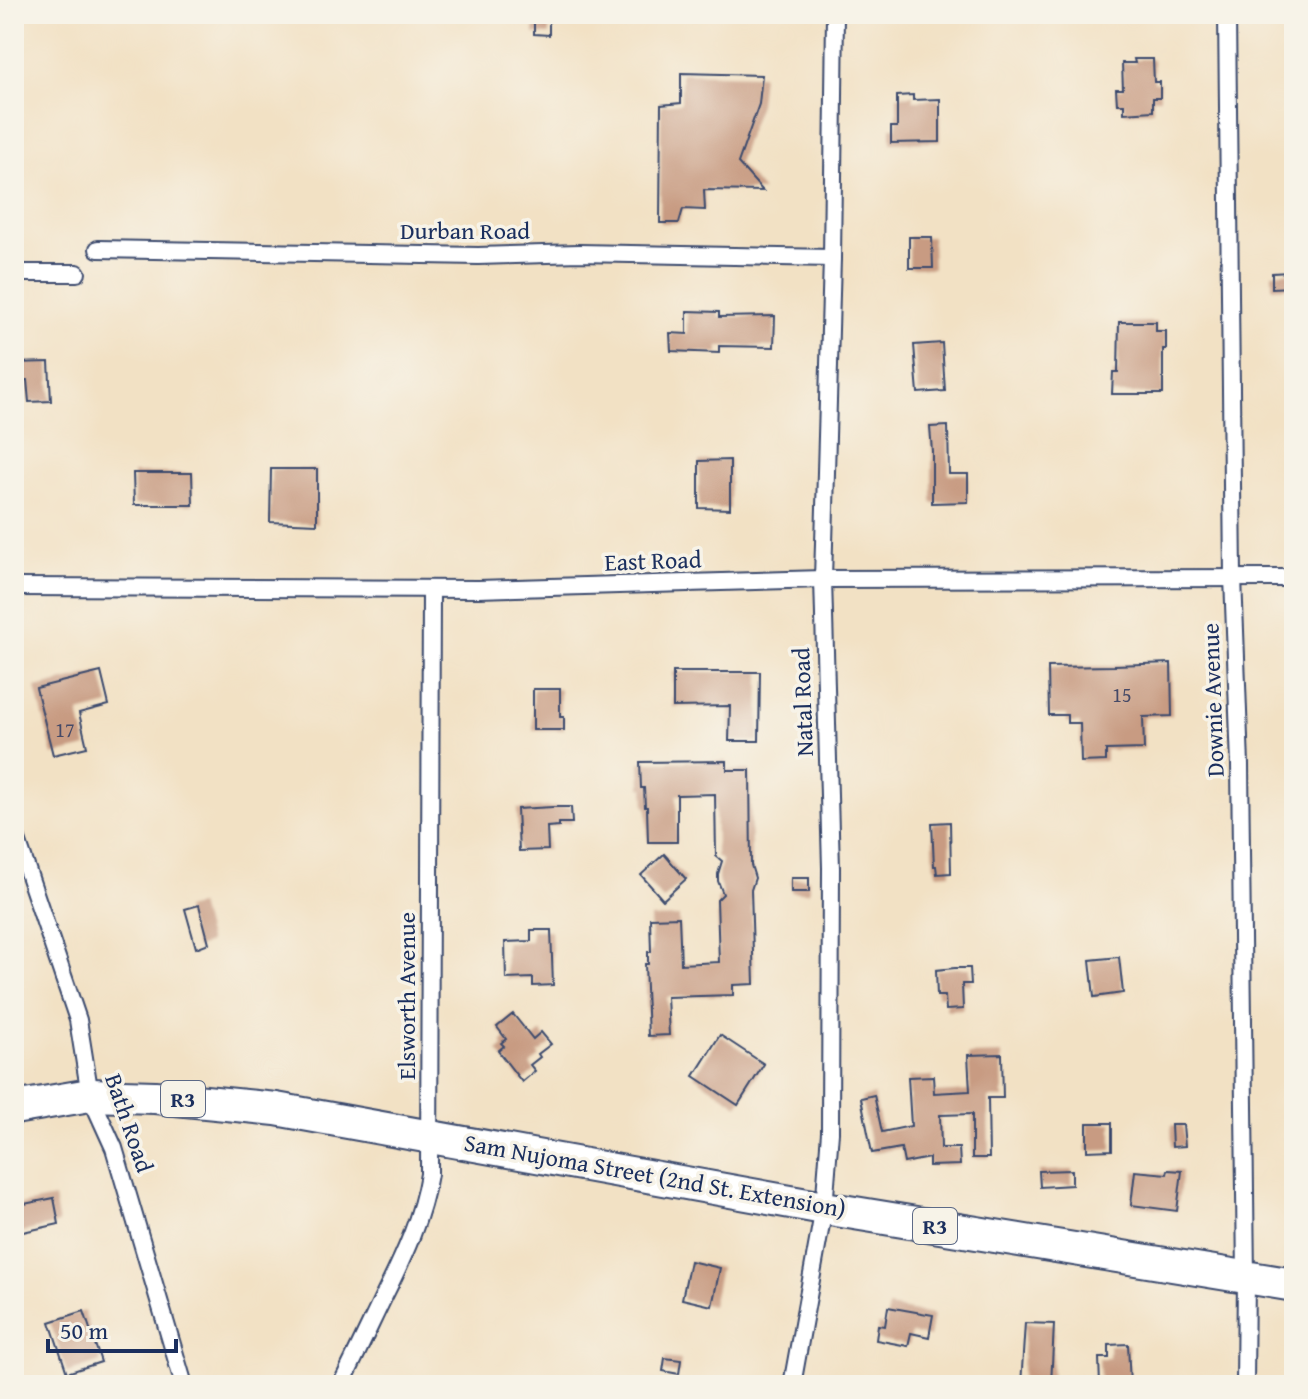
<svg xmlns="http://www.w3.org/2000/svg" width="1308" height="1399" font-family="'Gentium Book Plus',serif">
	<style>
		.building { fill: #c89b82 }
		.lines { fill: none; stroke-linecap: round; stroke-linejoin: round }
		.street-casing { stroke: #3b4a6d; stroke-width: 20 }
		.highway-casing { stroke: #3b4a6d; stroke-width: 36 }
		.street { stroke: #fff; stroke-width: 16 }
		.highway { stroke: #fff; stroke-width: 32 }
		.labels { text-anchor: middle; stroke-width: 7; stroke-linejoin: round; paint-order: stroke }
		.number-label { font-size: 20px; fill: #464a67 }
		.shield { fill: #f7f3e8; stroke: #5d6a87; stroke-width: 2 }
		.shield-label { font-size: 22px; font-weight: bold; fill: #1b2f5e }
		.street-label { font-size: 24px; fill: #1b2f5e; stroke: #f7f3e8 }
	</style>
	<rect width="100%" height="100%" fill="#f7f3e8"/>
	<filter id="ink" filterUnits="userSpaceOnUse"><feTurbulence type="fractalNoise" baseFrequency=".0125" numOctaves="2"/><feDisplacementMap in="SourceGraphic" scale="16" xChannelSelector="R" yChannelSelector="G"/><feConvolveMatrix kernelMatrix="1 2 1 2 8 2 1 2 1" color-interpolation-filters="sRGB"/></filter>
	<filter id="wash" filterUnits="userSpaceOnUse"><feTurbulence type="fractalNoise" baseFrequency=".006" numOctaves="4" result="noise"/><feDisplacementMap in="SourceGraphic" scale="32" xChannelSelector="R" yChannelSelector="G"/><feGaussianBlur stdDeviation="1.8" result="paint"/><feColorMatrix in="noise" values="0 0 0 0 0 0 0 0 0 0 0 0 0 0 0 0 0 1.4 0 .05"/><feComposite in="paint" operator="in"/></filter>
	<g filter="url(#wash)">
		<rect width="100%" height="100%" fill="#f2e1c4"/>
		<g id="blocks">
			<!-- building -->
			<g class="building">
				<polygon points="534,16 549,16 549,35 534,34"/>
				<polygon points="1134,59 1153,59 1154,82 1160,82 1160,98 1153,98 1153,111 1124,113 1124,104 1117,104 1116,89 1123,89 1122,63 1135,63"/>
				<polygon points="681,73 762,75 759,104 738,163 763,191 704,190 705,210 683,209 679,223 660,223 661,105 681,103"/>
				<polygon points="913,95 913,100 940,99 940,142 891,143 891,127 897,127 897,96"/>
				<polygon points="909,237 932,237 933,268 909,268"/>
				<polygon points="1289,272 1290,287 1272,288 1272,273"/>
				<polygon points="687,311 719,312 719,317 775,316 774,347 719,346 719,353 671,351 670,333 687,334"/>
				<polygon points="1119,322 1156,322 1156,331 1166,331 1166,349 1163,349 1163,394 1112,394 1113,372 1118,372"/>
				<polygon points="942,343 945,391 918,393 914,345"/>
				<polygon points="49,362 51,401 29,402 27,380 14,380 14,363"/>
				<polygon points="948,426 949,474 968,474 968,502 932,503 932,451 930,427"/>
				<polygon points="730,460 730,509 699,508 699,461"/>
				<polygon points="271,469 317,469 317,524 270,522"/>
				<polygon points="133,473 192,473 193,505 134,505"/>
				<polygon points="1171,663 1172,716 1143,717 1144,749 1106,750 1106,761 1081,762 1080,723 1067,723 1067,715 1049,715 1048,667 1115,666 1115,665"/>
				<polygon points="101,672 109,705 79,713 87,747 53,755 36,688"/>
				<polygon points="673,672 760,672 759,741 729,741 730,706 673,707"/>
				<polygon points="533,689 560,689 560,717 564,717 564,730 533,730"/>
				<polygon points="727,761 727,770 750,770 751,865 755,878 751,890 754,984 733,985 733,995 667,997 669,1035 648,1036 645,964 648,964 648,952 651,952 650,918 679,917 681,964 719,962 717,900 723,894 718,881 718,874 722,861 716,856 715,794 677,795 677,842 648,842 647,807 645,807 644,788 641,788 640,762"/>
				<polygon points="553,807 571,807 572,823 559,823 559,826 547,827 548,850 519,851 517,809"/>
				<polygon points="950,822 951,873 937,874 936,866 934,866 932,823"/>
				<polygon points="664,854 686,879 663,900 641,875"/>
				<rect x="791" y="878" width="18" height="14"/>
				<polygon points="199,905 209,943 196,948 185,909"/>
				<polygon points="531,930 551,930 553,985 533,986 533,978 506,979 505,942 531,941"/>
				<polygon points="1119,957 1123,993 1094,997 1090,960"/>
				<polygon points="955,968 970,968 971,984 962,984 963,1009 946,1010 945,996 937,996 936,970"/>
				<polygon points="513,1014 533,1039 541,1032 551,1044 538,1054 540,1057 530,1065 535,1071 522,1082 498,1051 504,1046 501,1043 506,1039 497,1027"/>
				<polygon points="720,1035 764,1064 738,1105 694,1076"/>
				<polygon points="1002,1054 1003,1098 988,1098 989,1158 972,1158 972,1114 940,1115 941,1148 959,1148 960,1165 929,1166 929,1158 904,1163 901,1148 872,1153 861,1098 874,1095 882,1132 911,1126 908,1077 933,1076 934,1093 970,1091 968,1055"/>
				<polygon points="1087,1123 1112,1123 1112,1150 1087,1151"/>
				<polygon points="1171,1125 1183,1125 1185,1146 1172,1147"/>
				<polygon points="1072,1170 1072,1185 1040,1187 1039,1171"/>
				<polygon points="1168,1170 1182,1171 1177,1211 1131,1205 1135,1171 1167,1174"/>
				<polygon points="54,1198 59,1224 14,1234 14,1206"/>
				<polygon points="690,1261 720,1268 712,1306 682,1299"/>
				<polygon points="888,1307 933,1315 929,1337 911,1333 908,1346 876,1340 878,1325 885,1326"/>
				<polygon points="84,1311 101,1362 67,1373 50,1322"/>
				<polygon points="1025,1323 1054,1324 1051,1385 1021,1385"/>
				<polygon points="1128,1344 1130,1385 1100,1385 1099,1358 1109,1358 1109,1345"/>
				<polygon points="665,1358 681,1360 679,1374 663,1371"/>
			</g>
		</g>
	</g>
	<g filter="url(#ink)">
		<use href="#blocks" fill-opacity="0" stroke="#3b4a6d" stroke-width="2"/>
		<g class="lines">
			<defs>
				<g id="street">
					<polyline points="1227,14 1233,577 1240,765 1246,1277 1245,1385"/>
					<polyline points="98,249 478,256 579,253 832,258"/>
					<polyline points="14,273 77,273"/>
					<polyline points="14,587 478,589 823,579 1294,578"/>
					<polyline points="14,831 78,1020 90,1095 114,1148 184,1385"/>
					<path d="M341,1385c15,-30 29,-60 43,-89 20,-40 38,-79 45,-122l2,-585"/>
					<polyline points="792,1385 824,1208 830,1132 831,868 823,579 832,258 835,14"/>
				</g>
				<polyline id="highway" points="14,1108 90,1095 155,1097 276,1109 824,1208 1294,1285"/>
			</defs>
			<!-- street casing -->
			<use href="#street" class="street-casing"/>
			<!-- highway casing -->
			<use href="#highway" class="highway-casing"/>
			<!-- street -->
			<use href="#street" class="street"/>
			<!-- highway -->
			<use href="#highway" class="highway"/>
		</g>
	</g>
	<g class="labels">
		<!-- number labels -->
		<g class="number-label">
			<text x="1122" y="702">15</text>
			<text x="65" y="737">17</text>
		</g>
		<!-- shield labels -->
		<g class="shield">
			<rect x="161" y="1081" width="44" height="36" rx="6"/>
			<rect x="913" y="1208" width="44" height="36" rx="6"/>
		</g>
		<g class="shield-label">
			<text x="183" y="1107">R3</text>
			<text x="935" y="1234">R3</text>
		</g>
		<!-- street labels -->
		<g class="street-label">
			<text x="465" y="239">Durban Road</text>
			<text transform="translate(653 561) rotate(-2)" y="8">East Road</text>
			<text transform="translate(1213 700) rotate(-92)" y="8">Downie Avenue</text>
			<text transform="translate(803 702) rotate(-92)" y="8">Natal Road</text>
			<text transform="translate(407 996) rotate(-90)" y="8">Elsworth Avenue</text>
			<text transform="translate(129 1123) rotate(71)" y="8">Bath Road</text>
			<text transform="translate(655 1176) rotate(10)" y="8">Sam Nujoma Street (2nd St. Extension)</text>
		</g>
	</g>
	<!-- margin -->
	<rect width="1308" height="1399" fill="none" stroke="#f7f3e8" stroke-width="48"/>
	<!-- scale -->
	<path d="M48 1339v12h128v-12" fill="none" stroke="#1b2f5e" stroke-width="4"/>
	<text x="60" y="1339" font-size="24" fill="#1b2f5e" stroke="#f7f3e8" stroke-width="6" paint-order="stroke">50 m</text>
</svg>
